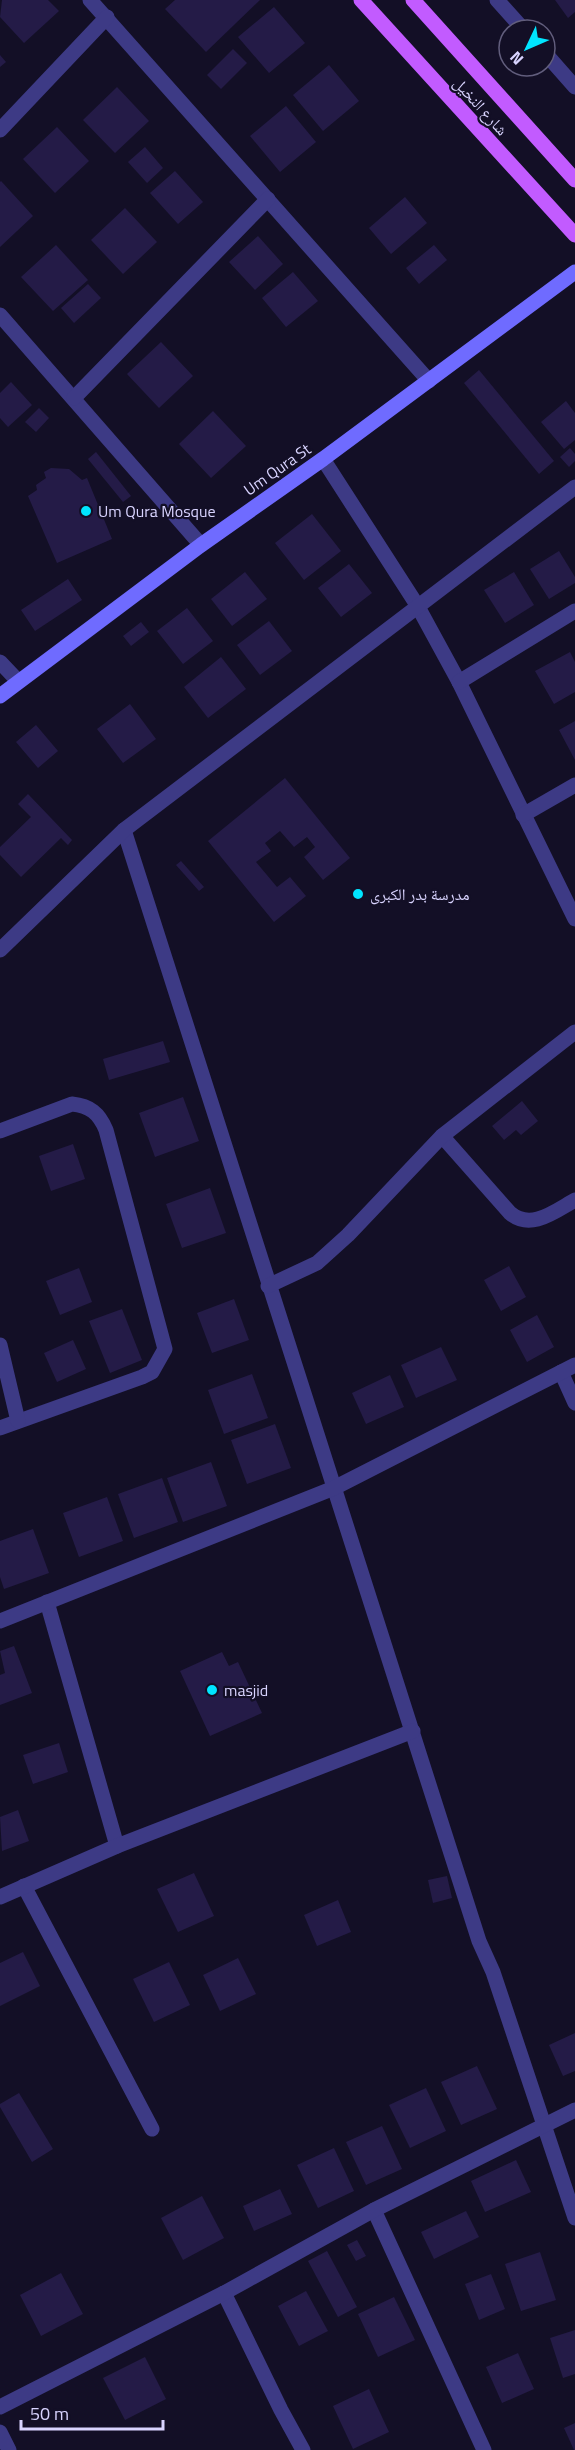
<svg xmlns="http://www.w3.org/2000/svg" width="575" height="2450" font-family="'Titillium Web','Noto Naskh Arabic',sans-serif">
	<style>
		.building { fill: #241b47 }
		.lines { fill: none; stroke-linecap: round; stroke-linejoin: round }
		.street { stroke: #3d3a85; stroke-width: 15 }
		.secondary { stroke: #6f6bff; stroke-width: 15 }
		.primary { stroke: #c25bff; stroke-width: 15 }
		.poi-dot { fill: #00e5ff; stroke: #130f26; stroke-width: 2 }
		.labels { text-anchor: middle; stroke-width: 4.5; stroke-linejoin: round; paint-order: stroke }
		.street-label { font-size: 16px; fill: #d9d4ff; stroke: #130f26 }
		.poi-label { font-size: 16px; fill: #d9d4ff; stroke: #130f26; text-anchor: start }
	</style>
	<rect width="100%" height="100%" fill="#130f26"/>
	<!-- building -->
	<g class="building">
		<polygon points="2,0 48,0 59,11 24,43 0,17"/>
		<polygon points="175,0 260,0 206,52 165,9"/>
		<polygon points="555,0 575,0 575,12 568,18"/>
		<polygon points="274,7 305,43 269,73 238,37"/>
		<polygon points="233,49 247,63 221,89 207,75"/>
		<polygon points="0,55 6,62 0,67"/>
		<polygon points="329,65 359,101 323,131 293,95"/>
		<polygon points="117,87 149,121 115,153 83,120"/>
		<polygon points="286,106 316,142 280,172 250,136"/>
		<polygon points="57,127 89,161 55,193 23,159"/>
		<polygon points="145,147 163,168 147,183 128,162"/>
		<polygon points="175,171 203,202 178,224 150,193"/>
		<polygon points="1,181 33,216 0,247 0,182"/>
		<polygon points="405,197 427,223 391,254 369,228"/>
		<polygon points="125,208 157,242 123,274 91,240"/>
		<polygon points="258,236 283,264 255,290 229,262"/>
		<polygon points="56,245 88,280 53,311 21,277"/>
		<polygon points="434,245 447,260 419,284 406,268"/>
		<polygon points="293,272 318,301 286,327 262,298"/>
		<polygon points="88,284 101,298 74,323 61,308"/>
		<polygon points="161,342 193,376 159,408 127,374"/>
		<polygon points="479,370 554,461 539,474 464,383"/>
		<polygon points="11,382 32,405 8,427 0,418 0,393"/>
		<polygon points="566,401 575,413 575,440 564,449 541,422"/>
		<polygon points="39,408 49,418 36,432 25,422"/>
		<polygon points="213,411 246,446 211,478 179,444"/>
		<polygon points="570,448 575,454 575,461 569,467 560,457"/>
		<polygon points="96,452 131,496 123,502 88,459"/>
		<polygon points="51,468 69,469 82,480 87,478 112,539 57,563 28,496 37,490 36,485 46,478 44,472"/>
		<polygon points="312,514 341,551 304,580 275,543"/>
		<polygon points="559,551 575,577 575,583 549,599 530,569"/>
		<polygon points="349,564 372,593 341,617 318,588"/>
		<polygon points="245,572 267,599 232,626 211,599"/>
		<polygon points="514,572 534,605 505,623 484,590"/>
		<polygon points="68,579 82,600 35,631 21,610"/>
		<polygon points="187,608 213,641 183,664 157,631"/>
		<polygon points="269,621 292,651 260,675 237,645"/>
		<polygon points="141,622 149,632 131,646 123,636"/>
		<polygon points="570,652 575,662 575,692 554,704 535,671"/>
		<polygon points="221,657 246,689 208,718 184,687"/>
		<polygon points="130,704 156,739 123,763 97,729"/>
		<polygon points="575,721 575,760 559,730"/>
		<polygon points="36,725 58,751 38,768 16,742"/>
		<polygon points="285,778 350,858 323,880 304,857 315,847 307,837 294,847 280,831 265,843 271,851 256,862 277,887 290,877 306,896 274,922 208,841"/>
		<polygon points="28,794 72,840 68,845 61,838 21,877 0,855 0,847 31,817 18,804"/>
		<polygon points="181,861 204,887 199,891 176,865"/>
		<polygon points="163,1041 170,1062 109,1080 103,1059"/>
		<polygon points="183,1097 199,1141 155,1157 139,1113"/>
		<polygon points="522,1101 538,1121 521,1135 516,1130 504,1140 492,1126"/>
		<polygon points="73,1144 85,1179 51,1191 39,1156"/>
		<polygon points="210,1188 226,1233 182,1248 166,1204"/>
		<polygon points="509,1266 526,1297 501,1311 484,1280"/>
		<polygon points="79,1268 92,1302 60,1315 46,1281"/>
		<polygon points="234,1299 249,1340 212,1353 197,1313"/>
		<polygon points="122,1309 142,1360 110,1373 89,1321"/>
		<polygon points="537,1315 554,1347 527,1362 510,1330"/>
		<polygon points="73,1340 86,1369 57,1382 44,1353"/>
		<polygon points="441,1347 457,1380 416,1398 401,1365"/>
		<polygon points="252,1374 268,1418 224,1434 208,1390"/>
		<polygon points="390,1375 404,1407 366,1424 352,1393"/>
		<polygon points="275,1424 291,1468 247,1484 231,1440"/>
		<polygon points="211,1462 227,1506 183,1522 167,1478"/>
		<polygon points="162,1478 178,1522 134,1538 118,1494"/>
		<polygon points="107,1497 123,1541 79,1557 63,1513"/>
		<polygon points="33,1529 49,1573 4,1589 0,1577 0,1541"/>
		<polygon points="14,1646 32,1693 0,1705 0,1675 5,1673 0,1651"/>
		<polygon points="222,1652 229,1666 238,1662 262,1713 210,1736 180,1671"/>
		<polygon points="59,1743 68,1772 33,1784 23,1755"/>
		<polygon points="18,1810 29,1841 2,1851 0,1817"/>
		<polygon points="194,1873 214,1916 178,1932 157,1889"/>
		<polygon points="447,1876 452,1898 433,1903 428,1880"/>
		<polygon points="338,1900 351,1932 317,1946 304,1915"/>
		<polygon points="23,1952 40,1986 0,2006 0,1963"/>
		<polygon points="238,1958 256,1994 220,2011 203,1975"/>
		<polygon points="169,1962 190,2005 154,2022 133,1979"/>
		<polygon points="575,2033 575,2071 563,2076 549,2045"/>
		<polygon points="477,2066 497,2109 461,2125 441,2082"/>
		<polygon points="426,2088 446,2131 410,2148 389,2105"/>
		<polygon points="19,2093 53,2149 32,2162 0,2107 0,2104"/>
		<polygon points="382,2126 402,2169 366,2185 346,2142"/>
		<polygon points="334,2148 354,2191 318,2208 297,2165"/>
		<polygon points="516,2160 531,2192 485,2212 471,2181"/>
		<polygon points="280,2189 292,2214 254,2231 243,2206"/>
		<polygon points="202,2196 224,2238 183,2260 161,2218"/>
		<polygon points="466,2211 479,2237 434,2259 421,2232"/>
		<polygon points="357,2240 366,2256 356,2261 347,2245"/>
		<polygon points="327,2251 357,2307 338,2317 308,2261"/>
		<polygon points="540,2252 556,2300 521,2311 505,2264"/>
		<polygon points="61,2273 83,2314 41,2336 20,2295"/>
		<polygon points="491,2274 505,2309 479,2320 465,2284"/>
		<polygon points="306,2291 328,2331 299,2346 278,2306"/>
		<polygon points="394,2297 415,2340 378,2357 358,2314"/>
		<polygon points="575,2330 575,2374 563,2378 550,2338"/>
		<polygon points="518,2353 534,2389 502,2403 486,2367"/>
		<polygon points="145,2357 166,2399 125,2420 103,2378"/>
		<polygon points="369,2389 389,2432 353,2449 333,2406"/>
		<polygon points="575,2423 575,2450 574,2450 564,2428"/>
	</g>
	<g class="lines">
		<!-- street -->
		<g class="street">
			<polyline points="90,0 429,381"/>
			<polyline points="497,0 524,30"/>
			<polyline points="545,53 575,87"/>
			<polyline points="0,130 107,17"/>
			<polyline points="0,315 201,545"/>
			<polyline points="74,398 268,199"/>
			<polyline points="323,459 417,605 459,682 575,919"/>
			<polyline points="0,662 18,681"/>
			<polyline points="459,682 575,611"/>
			<polyline points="523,815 575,785"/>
			<polyline points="124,830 479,1941 493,1972 575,2218"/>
			<polyline points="0,950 124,830 575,487"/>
			<path d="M0,1131l72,-27c18,2 27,9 34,26l59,219 -13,23 -10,5 -142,51"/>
			<path d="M442,1136l68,77c21,18 45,-2 65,-13"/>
			<polyline points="268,1286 317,1263 348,1235 442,1136 575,1032"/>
			<polyline points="0,1345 18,1421"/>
			<polyline points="561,1372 575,1403"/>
			<polyline points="47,1602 117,1846"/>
			<polyline points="0,1621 334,1488 575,1365"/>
			<polyline points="24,1886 152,2129"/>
			<polyline points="0,1897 117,1846 413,1731"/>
			<polyline points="374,2210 484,2450"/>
			<polyline points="224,2293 281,2410 303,2450"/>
			<polyline points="0,2407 224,2293 374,2210 575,2110"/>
			<polyline points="0,2432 9,2450"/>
		</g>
		<!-- secondary -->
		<polyline class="secondary" points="0,696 201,545 323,459 575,272"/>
		<!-- primary -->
		<g class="primary">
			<polyline points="361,0 575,235"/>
			<polyline points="413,0 575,180"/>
		</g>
	</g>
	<!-- markers -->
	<g class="poi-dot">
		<circle cx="86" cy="511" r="6"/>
		<circle cx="358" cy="894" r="6"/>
		<circle cx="212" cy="1690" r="6"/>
	</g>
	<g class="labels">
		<!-- street labels -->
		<g class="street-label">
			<text transform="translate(481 106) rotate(48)" y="6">شارع النخيل</text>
			<text transform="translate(277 469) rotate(-35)" y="6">Um Qura St</text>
		</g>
		<!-- poi labels -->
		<g class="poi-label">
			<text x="98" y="517">Um Qura Mosque</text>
			<text x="370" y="900">مدرسة بدر الكبرى</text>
			<text x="224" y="1696">masjid</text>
		</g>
	</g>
	<!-- north arrow -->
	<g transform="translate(527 48) rotate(226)"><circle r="28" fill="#130f26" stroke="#625e7d" stroke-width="1.5"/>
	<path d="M0-4.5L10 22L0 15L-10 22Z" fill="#00e5ff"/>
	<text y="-9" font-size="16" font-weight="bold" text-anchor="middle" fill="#d9d4ff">N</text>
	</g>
	<!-- scale -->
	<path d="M21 2420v9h142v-9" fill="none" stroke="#d9d4ff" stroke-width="3"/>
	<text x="30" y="2420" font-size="18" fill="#d9d4ff" stroke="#130f26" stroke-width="4.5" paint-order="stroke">50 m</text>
</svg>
